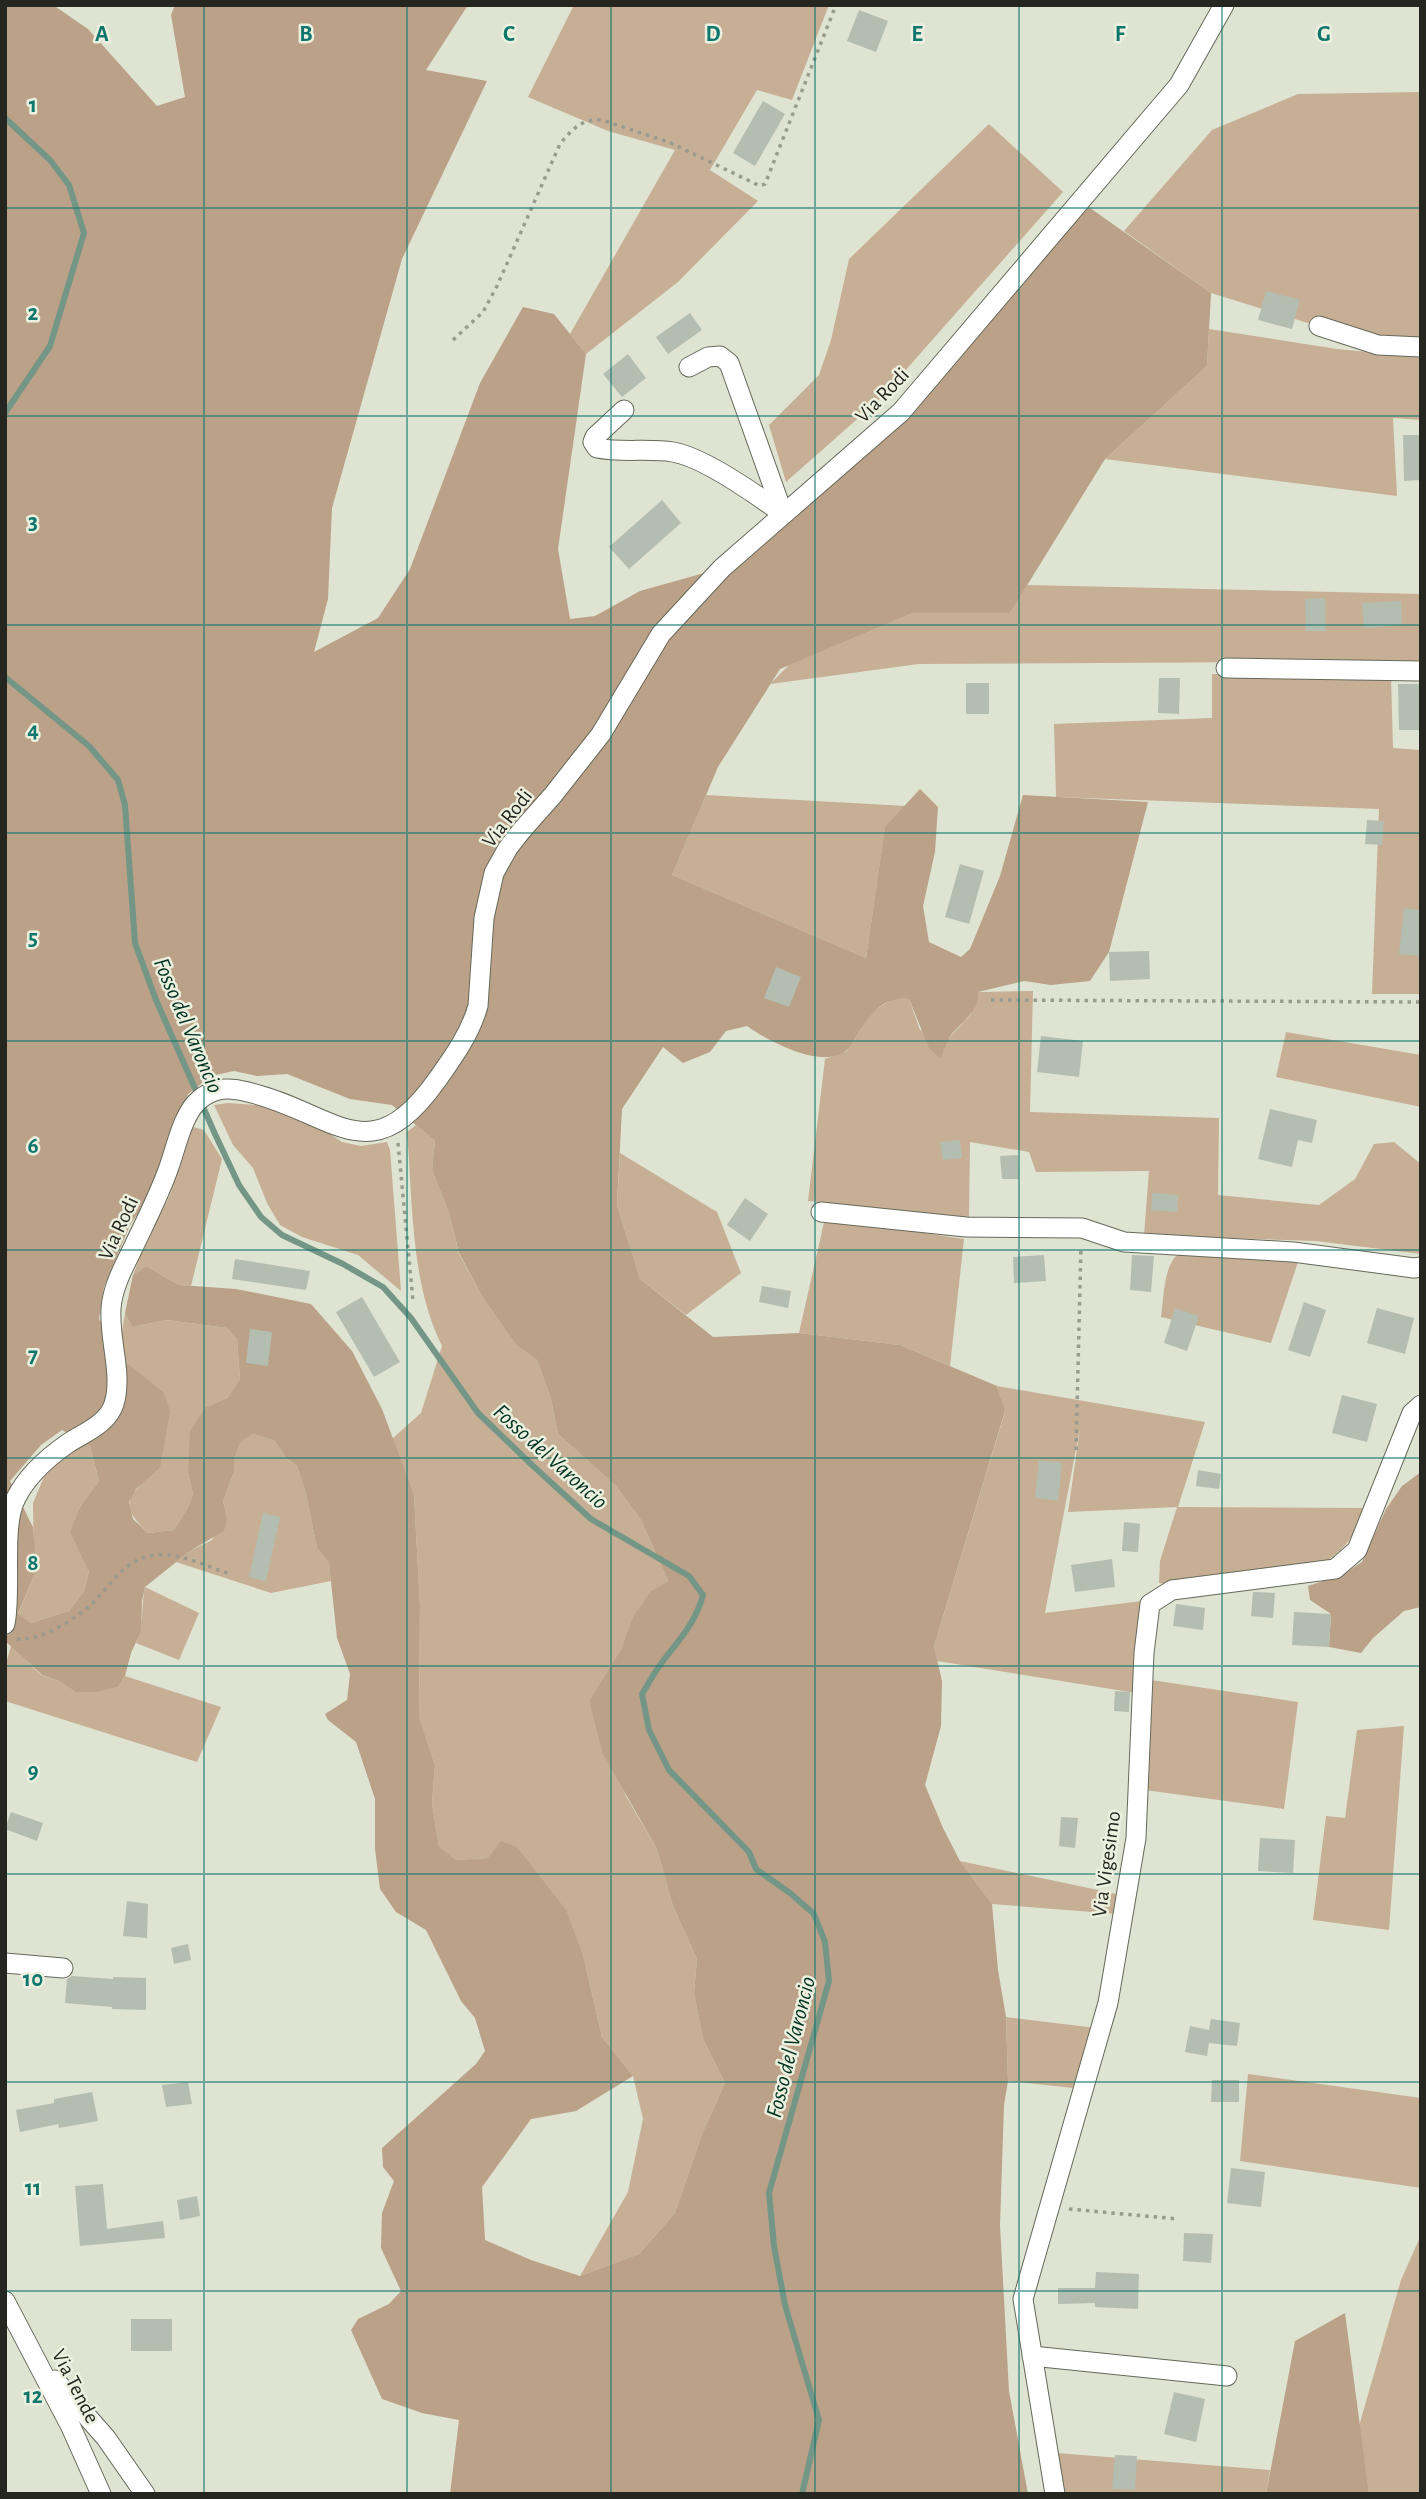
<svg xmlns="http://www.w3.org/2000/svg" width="1426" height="2499" font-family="'Alegreya Sans',sans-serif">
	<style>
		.green { fill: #c7af95 }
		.forest { fill: #baa188; fill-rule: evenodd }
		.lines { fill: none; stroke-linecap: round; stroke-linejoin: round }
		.stream { stroke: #739686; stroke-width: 6 }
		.building { fill: #b3beb1 }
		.minor-casing { stroke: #66695a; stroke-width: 21 }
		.path { stroke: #989b8e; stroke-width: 3.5; stroke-dasharray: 3.5 5; stroke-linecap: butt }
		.minor { stroke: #fff; stroke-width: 19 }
		.grid { fill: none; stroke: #0f766e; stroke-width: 2; stroke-opacity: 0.55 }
		.labels { text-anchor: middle; stroke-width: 5; stroke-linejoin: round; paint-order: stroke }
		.street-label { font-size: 21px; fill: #252620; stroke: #ecf0df }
		.water-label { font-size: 23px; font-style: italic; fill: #003222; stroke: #ecf0df }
		.grid-label { font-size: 23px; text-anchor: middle; font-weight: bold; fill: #0f766e; stroke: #ecf0df; stroke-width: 5; stroke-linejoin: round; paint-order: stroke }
	</style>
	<rect width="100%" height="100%" fill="#dfe3d2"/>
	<!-- green -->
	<g class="green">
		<polygon points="574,5 829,5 792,100 757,90 710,170 758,201 678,282 586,354 570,334 675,150 608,131 528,97"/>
		<polygon points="1421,92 1421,345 1378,345 1211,293 1124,231 1212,130 1298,94"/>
		<polygon points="989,124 1063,192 881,398 786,482 769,425 819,375 831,340 849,259"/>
		<polygon points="1209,329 1337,349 1421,357 1421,420 1393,418 1397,496 1105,459 1207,366"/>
		<polygon points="1027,585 1421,594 1419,661 919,664 770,684 789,665 913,613 1010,613"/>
		<polygon points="1212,674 1391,676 1393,748 1421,750 1421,994 1372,994 1379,809 1056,797 1054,724 1212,718"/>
		<polygon points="706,795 906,806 885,828 866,958 672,875"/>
		<polygon points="1033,991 1030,1112 1219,1118 1218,1195 1319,1205 1355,1179 1374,1144 1394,1142 1421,1164 1421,1254 1316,1241 1144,1235 1149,1171 1036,1172 1029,1152 970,1142 969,1217 808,1201 825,1059 847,1051 872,1012 894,998 909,999 920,1030 949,1038 971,1014 978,992"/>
		<polygon points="1286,1032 1421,1055 1421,1107 1276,1077"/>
		<polygon points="228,1103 269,1106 318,1126 342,1142 361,1146 387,1142 390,1150 401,1291 358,1255 302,1237 280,1225 267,1203 253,1168 233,1145 214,1105"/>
		<path d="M416,1125l19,16 -3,29 17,43 10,41 24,44 33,47 21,15 14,39 7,35 58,52 25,34 27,61c-32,19 -32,36 -46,67 -8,19 -22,36 -33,53l37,95 31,53 16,57 24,53 -3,34 9,46 22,44 -23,51 -27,79 -36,41 -59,22 48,-84 15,-73 -10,-43 -31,-39 -19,-82 -95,-97 -32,2 -17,-12 -7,-45 3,-38 -16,-47 1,-112 -6,-111 -22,-56 29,-26 21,-67c-32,-65 -29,-143 -35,-214z"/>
		<polygon points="193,1127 204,1130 222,1159 191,1286 179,1285 146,1266 133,1275 142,1251 170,1195"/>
		<polygon points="620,1153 717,1212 741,1273 686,1315 640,1279 617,1205"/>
		<polygon points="825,1218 964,1239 950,1366 900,1345 799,1333"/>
		<path d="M1181,1252l117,10 -27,81 -110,-26c3,-19 2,-54 20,-65z"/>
		<path d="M125,1313l7,14 35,-7 60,8 10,12 3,39 -13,19 -21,9 -18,66 5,21 -5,13 -14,23 -26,3c-33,-31 -17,-40 12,-65l-20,-93 -13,-12 -8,-13z"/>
		<path d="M997,1386l208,36 -27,85 188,1c-11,25 -17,38 -41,54l-154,23 -12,-2 1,-22 17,-54 -109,5 12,-84 -35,185 97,-12 -6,92 -199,-32 -3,-15 71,-234z"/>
		<polygon points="253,1434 275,1441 286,1458 297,1466 306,1494 317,1548 329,1563 331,1581 271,1593 176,1562 190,1551 212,1540 227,1518 223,1501 234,1472 234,1458 240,1440"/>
		<polygon points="86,1443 90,1446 99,1481 80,1507 71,1532 89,1570 84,1591 69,1611 31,1623 18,1615 34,1575 33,1503 44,1477 62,1459"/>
		<path d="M145,1587l54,26 -20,47 -43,-17c8,-18 5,-37 9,-56z"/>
		<polygon points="11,1646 41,1675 59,1681 75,1692 118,1687 125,1676 221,1707 197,1762 5,1701 5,1667"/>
		<polygon points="1151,1680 1298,1702 1284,1809 1145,1790"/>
		<polygon points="1404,1726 1389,1930 1313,1920 1326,1816 1345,1818 1357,1730"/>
		<polygon points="960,1861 1117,1894 1117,1914 992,1904"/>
		<polygon points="1006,2017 1096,2028 1073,2088 1008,2081"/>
		<polygon points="1248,2074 1421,2098 1421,2188 1240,2161"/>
		<polygon points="1421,2235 1421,2494 1369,2494 1359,2426 1401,2280"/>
		<polygon points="1057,2453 1270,2470 1266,2494 1063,2494"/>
	</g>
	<!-- forest -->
	<g class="forest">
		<path d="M5,5h48l35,24 69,77 28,-9 -14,-82 4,-10h293l-42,65 61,11 -85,178 -70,249 -4,91 -14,53 64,-34 32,-49 70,-186 43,-76 31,7 32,40 -28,195 12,70 25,-3 45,-25 82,-23 134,-115 224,-252 131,92 -4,73 -102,93 -95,154h-97l-133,56 -62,98 -46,108 194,83 19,-131 35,-38 18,18 -3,45 -12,54 6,36 32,15 9,-8 30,-73 23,-81 125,7 -39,150 -19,29 -39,4 -27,-4 -46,11c2,20 -19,31 -29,46 -3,6 -6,14 -8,21l-12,-11 -20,-49c-28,-3 -39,16 -53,38 -3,4 -6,11 -9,13 -24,21 -79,-9 -100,-24l-21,5 -16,21 -27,11 -20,-16 -41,62 -5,96 23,74 73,58 86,-4 101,12 97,41 8,25 -71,235 8,35 -1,45 -16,59 18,43 17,33 32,43 6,66 8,47 2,64 -4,24 -4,120 9,166 19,103h-578l9,-74 -37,-7 -40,-14 -31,-69 7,-11 31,-15 12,-13 -20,-43 1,-35 12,-32 -11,-14 -1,-19 94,-84 9,-13 -10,-33 -14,-17 -35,-71 -30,-18 -16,-23 -5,-40v-50l-19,-57 -28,-22 -3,-6 22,-14 3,-26 -13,-36 -8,-75 -12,-15 -11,-54 -9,-28 -11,-8 -11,-17 -22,-7 -12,7 -7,17v14l-11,29 4,17 -3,13 -34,20 -45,36 -3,14 -1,30 -10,22 -6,23 -7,11 -23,5h-20l-16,-11 -17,-6 -37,-34zM234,1071l23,5 30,-2 63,25 42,6 43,36 -3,29 17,43 10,40 24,45 33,47 21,15 14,39 7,35 58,52 25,34 27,61 -18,11 -17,25 -12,33 -32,51 14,53 54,95 16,57 24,53 -3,34 9,46 22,44 -23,51 -27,79 -36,41 -59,22 -49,-16 -46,-20 -3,-53 49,-68 45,-8 57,-35 -31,-39 -19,-82 -17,-45 -49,-63 -16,-6 -13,17 -32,2 -17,-13 -7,-44 3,-38 -16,-48 1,-111 -6,-111 -32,-86 -30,-58 -41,-47 -75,-15 -57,-4 -33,-19 -13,9 -8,38 7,14 35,-7 60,8 10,12 3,39 -13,19 -21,9 -16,24 -2,42 5,21 -5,13 -14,23 -26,3 -15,-14 -4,-17 7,-13 24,-21 10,-57 -6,-18 -37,-30 -28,-44 5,-32 26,-62 15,-22 35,-82 8,-27 23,-18zM62,1430l28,16 9,35 -19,26 -10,25 19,39 -5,20 -15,20 -38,12 -13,-9 16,-39 1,-24 -2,-24 -23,-46 31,-36z"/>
		<polygon points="1421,1472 1421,1607 1404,1611 1373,1638 1361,1653 1329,1647 1331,1614 1310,1600 1308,1586 1344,1574 1362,1562 1386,1509 1402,1486"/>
		<polygon points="1345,2313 1369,2494 1266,2494 1295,2341"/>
	</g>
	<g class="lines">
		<!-- stream -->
		<g class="stream">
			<polyline points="5,118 50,160 69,185 84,233 50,346 5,413"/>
			<path d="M5,677l84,69 29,34 7,25 10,138 21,57 59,134 24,51 22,32 21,18 61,29 40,23 28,31 67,95 54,52 59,54 98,57 14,19c-7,27 -23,44 -40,66 -8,10 -14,22 -21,33l7,36 20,40 80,82 7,17 34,24 24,21 11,28 4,39 -60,212 5,53 11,59 34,115 -17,74"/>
		</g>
	</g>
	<!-- building -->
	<g class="building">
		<polygon points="859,10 888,21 876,52 847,41"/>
		<polygon points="763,101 785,114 755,166 733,153"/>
		<polygon points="1266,291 1300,300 1292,329 1258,320"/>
		<polygon points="690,313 702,330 668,354 656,337"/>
		<polygon points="628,354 646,378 622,397 603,374"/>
		<polygon points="1403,435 1421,435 1421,480 1404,481"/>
		<polygon points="662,500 681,523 629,569 609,547"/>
		<polygon points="1325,598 1326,631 1306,631 1305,599"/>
		<polygon points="1401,601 1402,625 1364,628 1362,603"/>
		<polygon points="1159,678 1180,678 1179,714 1158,713"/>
		<rect x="966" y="683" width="23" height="31"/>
		<polygon points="1398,684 1421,684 1421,730 1399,730"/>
		<polygon points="1367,820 1384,821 1382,845 1365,844"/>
		<polygon points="960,864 984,871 969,924 945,917"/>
		<polygon points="1404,908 1421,910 1420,956 1399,954"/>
		<polygon points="1149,951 1150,979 1110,981 1109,952"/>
		<polygon points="776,967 801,977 789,1007 764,998"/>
		<polygon points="1041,1036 1083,1041 1079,1077 1037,1072"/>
		<polygon points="1270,1109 1317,1120 1312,1143 1298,1140 1292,1167 1258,1159"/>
		<polygon points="960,1140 962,1158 943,1160 940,1142"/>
		<polygon points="1018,1155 1019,1179 1002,1179 1000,1156"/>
		<polygon points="1152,1193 1178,1195 1177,1212 1151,1210"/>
		<polygon points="745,1198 768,1214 750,1241 727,1225"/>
		<polygon points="1044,1255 1046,1281 1014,1283 1013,1257"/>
		<polygon points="1132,1255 1154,1256 1151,1292 1130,1290"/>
		<polygon points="235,1259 310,1271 306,1290 232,1279"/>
		<polygon points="762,1286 791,1291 788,1308 759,1302"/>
		<polygon points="362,1297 400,1362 374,1377 336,1312"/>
		<polygon points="1304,1302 1326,1310 1310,1357 1288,1350"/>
		<polygon points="1175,1308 1199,1316 1187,1351 1164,1343"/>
		<polygon points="1377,1308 1414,1318 1405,1354 1367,1343"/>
		<polygon points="250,1329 272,1332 268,1366 246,1363"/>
		<polygon points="1342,1395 1377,1404 1367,1442 1332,1433"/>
		<polygon points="1039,1460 1062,1463 1058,1501 1035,1498"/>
		<polygon points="1198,1470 1221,1474 1219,1489 1196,1486"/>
		<polygon points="263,1513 280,1517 266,1581 249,1577"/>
		<polygon points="1124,1522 1140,1524 1138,1552 1122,1551"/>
		<polygon points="1112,1559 1115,1587 1075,1592 1071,1565"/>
		<polygon points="1253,1592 1275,1593 1273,1618 1251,1616"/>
		<polygon points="1176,1604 1205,1608 1203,1630 1173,1626"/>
		<polygon points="1294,1612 1331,1614 1329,1647 1292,1645"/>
		<polygon points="1115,1691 1130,1692 1129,1712 1114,1711"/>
		<polygon points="11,1812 43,1823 37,1841 5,1829"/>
		<polygon points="1061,1817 1078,1818 1075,1848 1059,1846"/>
		<polygon points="1260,1838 1295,1840 1293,1873 1258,1871"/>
		<polygon points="127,1901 148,1904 147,1938 123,1936"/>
		<polygon points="188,1944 191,1960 174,1964 171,1948"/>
		<polygon points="72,1976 113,1979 113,1977 146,1978 146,2010 112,2009 112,2007 65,2003 67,1979"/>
		<polygon points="1211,2019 1240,2023 1237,2046 1209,2043 1207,2056 1185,2052 1190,2026 1209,2030"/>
		<polygon points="1212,2080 1239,2080 1239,2102 1211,2102"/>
		<polygon points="188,2082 192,2104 166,2107 162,2085"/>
		<polygon points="92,2092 98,2121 59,2128 58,2124 20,2132 16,2110 54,2103 54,2099"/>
		<polygon points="1231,2168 1265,2172 1261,2207 1227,2203"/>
		<polygon points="103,2184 107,2229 163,2221 165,2238 80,2246 75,2186"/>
		<polygon points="197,2196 200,2216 180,2220 177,2200"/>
		<polygon points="1184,2233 1213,2234 1211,2263 1183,2261"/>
		<polygon points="1096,2272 1139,2274 1138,2309 1095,2307 1095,2303 1058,2304 1058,2288 1095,2288"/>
		<rect x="131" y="2319" width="41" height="32"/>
		<polygon points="1174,2392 1205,2399 1196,2442 1164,2434"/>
		<polygon points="1115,2455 1137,2456 1135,2490 1112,2489"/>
	</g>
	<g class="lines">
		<defs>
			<g id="minor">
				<polyline points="1319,326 1378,345 1421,347"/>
				<path d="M624,410l-29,27 -2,5 4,6c25,5 51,0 76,4 31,5 84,43 110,62l-54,-151 -9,-7 -12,1 -19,10"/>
				<polyline points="1226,668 1421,671"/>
				<polyline points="821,1212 966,1227 1082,1228 1124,1242 1293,1252 1414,1268 1421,1267"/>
				<path d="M5,1624c7,-35 -4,-98 11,-126 11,-22 31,-40 51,-54 16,-11 40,-19 47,-40 9,-30 -5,-63 -3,-95 1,-20 12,-41 21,-59 13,-28 27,-54 37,-83 7,-19 14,-54 30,-67 15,-13 30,-13 49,-8 86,20 121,84 189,-12 17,-24 33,-46 41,-74l6,-88 10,-45 14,-25 14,-18 31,-35 48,-61 60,-100 61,-66 179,-156 278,-327 45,-80"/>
				<polyline points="5,1963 63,1968"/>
				<polyline points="5,2301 71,2427 101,2494"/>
				<polyline points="1032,2356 1227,2376"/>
				<polyline points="55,2380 106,2438 145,2494"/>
				<polyline points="1055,2494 1023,2299 1108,2003 1136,1838 1144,1653 1150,1604 1172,1590 1335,1569 1357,1550 1412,1413 1421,1405"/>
			</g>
		</defs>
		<!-- minor casing -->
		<use href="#minor" class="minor-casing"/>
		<!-- path -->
		<g class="path">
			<path d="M453,340l30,-28 14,-26 63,-142c12,-15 23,-26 42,-24l69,23 89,43 5,-2 71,-179"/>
			<polyline points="991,1000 1421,1002"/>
			<polyline points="398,1143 413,1301"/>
			<polyline points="1076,1450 1081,1246"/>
			<path d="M17,1639c24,1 50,-15 69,-30 28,-23 37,-57 82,-54 21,2 43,13 62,19"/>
			<polyline points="1069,2209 1178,2219"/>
		</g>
		<!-- minor -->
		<use href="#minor" class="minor"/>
	</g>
	<!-- grid -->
	<path class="grid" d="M204,5v2489M407,5v2489M611,5v2489M815,5v2489M1019,5v2489M1222,5v2489M5,208h1416M5,416h1416M5,625h1416M5,833h1416M5,1041h1416M5,1250h1416M5,1458h1416M5,1666h1416M5,1874h1416M5,2082h1416M5,2291h1416"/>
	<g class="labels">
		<!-- street labels -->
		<g class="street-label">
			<text transform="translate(882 395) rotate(-46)" y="7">Via Rodi</text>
			<text transform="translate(507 818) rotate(-52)" y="7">Via Rodi</text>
			<text transform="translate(118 1228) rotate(-65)" y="7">Via Rodi</text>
			<text transform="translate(1106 1864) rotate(-82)" y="7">Via Vigesimo</text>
			<text transform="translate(76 2386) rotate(63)" y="7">Via Tende</text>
		</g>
		<!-- water labels -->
		<g class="water-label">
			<text transform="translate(189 1025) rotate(67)" y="8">Fosso del Varoncio</text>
			<text transform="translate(551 1456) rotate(42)" y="8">Fosso del Varoncio</text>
			<text transform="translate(790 2047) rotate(-76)" y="8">Fosso del Varoncio</text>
		</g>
	</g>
	<g class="grid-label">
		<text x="102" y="41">A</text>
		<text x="306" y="41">B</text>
		<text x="509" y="41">C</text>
		<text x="713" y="41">D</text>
		<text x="917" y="41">E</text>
		<text x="1120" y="41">F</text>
		<text x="1324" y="41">G</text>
		<text x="33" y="112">1</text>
		<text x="33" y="320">2</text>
		<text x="33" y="529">3</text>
		<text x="33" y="737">4</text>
		<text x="33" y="945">5</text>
		<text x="33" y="1153">6</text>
		<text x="33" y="1362">7</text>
		<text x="33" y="1570">8</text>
		<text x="33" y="1778">9</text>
		<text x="33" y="1986">10</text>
		<text x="33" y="2195">11</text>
		<text x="33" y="2403">12</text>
	</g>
	<!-- border -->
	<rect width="1426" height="2499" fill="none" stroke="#252620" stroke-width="14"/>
</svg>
